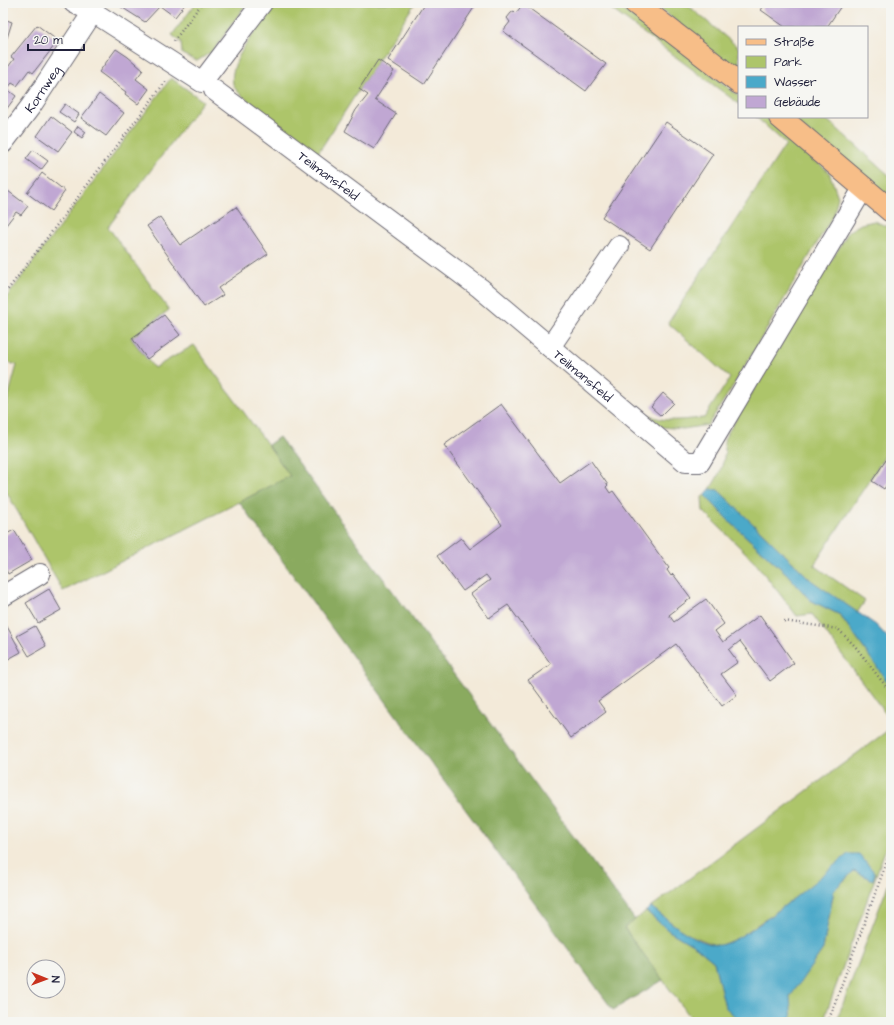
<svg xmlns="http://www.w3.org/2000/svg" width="894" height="1025" font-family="'Architects Daughter',sans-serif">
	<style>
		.green { fill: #adc56a; stroke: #687452 }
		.forest { fill: #8aaa5e; stroke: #56664c }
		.water { fill: #4ba9c9; stroke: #366682 }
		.building { fill: #c0a7d3 }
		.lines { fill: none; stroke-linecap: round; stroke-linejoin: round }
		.minor-casing { stroke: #6b6872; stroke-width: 22 }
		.major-casing { stroke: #6b6872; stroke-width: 24 }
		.path { stroke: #6b6872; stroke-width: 2.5; stroke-dasharray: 1 3; stroke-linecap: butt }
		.minor { stroke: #fff; stroke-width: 20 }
		.major { stroke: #f7be88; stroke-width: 22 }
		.labels { text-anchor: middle; stroke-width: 3; stroke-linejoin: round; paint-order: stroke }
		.street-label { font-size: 13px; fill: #22223b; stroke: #f6f6f2 }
	</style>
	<rect width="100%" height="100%" fill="#f6f6f2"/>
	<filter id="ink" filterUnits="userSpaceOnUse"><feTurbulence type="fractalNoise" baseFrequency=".025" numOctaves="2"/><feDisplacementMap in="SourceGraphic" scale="8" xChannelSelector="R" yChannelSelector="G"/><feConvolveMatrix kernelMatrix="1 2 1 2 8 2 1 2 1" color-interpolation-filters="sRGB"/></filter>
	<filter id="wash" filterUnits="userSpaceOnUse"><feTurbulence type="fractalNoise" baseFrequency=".012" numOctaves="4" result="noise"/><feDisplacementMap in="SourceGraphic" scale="16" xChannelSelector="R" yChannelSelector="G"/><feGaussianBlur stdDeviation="0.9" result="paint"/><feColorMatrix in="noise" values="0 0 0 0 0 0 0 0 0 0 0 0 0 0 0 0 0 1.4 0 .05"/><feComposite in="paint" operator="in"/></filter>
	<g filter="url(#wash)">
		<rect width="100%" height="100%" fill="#f3ead9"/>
		<!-- green -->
		<g class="green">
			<polygon points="196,3 247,3 213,51 197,61 182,54 181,42 172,35"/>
			<path d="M278,3h137l-97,150 -76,-57c-3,-3 -8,-8 -9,-12 -6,-24 31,-63 45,-81z"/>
			<polygon points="603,3 613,3 683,52 739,96 739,104"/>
			<polygon points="654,3 680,3 683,5 685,3 739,48 739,74"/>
			<polygon points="171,78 203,101 108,227 169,310 131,338 154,368 194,345 291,476 63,591 3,486 3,416 17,365 3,361 3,302"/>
			<path d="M756,117h9l64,55 9,25 -4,17 -99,169 -27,42 -25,4 -21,-2 -14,-13c16,10 37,5 56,4l26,-40 -62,-55 118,-179z"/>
			<polygon points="790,117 823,117 832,124 891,177 891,205"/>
			<path d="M874,221l17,7v219l-77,118 51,36 -8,12 -45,-32 -94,-91 -8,-1c11,-16 17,-31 14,-50l125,-208 12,-7z"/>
			<polygon points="705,495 728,520 787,574 810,600 840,615 891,687 891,721 812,614 797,616 754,561 703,511 702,497"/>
			<polygon points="891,728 891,834 823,1022 792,1022 789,997 823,949 834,890 854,871 873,879 859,854 738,938 718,946 685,933 651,907"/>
			<polygon points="888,885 891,886 891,1022 836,1022"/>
			<polygon points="646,911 669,931 696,947 714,962 725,1006 741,1022 694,1022 624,928"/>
		</g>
		<!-- forest -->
		<polygon class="forest" points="279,437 635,920 624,928 663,980 613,1010 239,502 290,476 268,445"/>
		<!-- water -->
		<g class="water">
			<polygon points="710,489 718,490 812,581 876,625 891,641 891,687 840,615 810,600 787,574 728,520 705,495"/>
			<path d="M848,854h11l16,19 -2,7 -19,-9 -20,19 -11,59 -33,48 2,25h-51l-16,-15 -11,-45 -18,-15 -27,-16 -23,-20 5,-4c20,15 40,34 65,38 22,4 112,-75 132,-91z"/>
		</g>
		<g id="blocks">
			<!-- building -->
			<g class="building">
				<polygon points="115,3 129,3 135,7 137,5 140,7 143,3 186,3 175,17 160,6 145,22"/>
				<polygon points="425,3 477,3 424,84 388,60"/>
				<polygon points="766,3 843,3 827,27 785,27 761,10"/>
				<polygon points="523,4 606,64 586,91 503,31 510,22 507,18 511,13 514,11 516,13"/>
				<polygon points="4,19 12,22 7,38 3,37"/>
				<polygon points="37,25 58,41 33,73 29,70 17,86 12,83 7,89 16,96 3,114 3,74 14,59 11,57"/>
				<polygon points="116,49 128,57 143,70 136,79 149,89 138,104 125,94 126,92 99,72"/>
				<polygon points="378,60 394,71 375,100 396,114 374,149 345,131 356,110 368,95 359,89"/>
				<polygon points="99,94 124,113 106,136 81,118"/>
				<polygon points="65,104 79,114 74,122 59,112"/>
				<polygon points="51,116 72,132 58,151 37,136"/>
				<polygon points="666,122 713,154 650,249 602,217"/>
				<polygon points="78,126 86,132 82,138 74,132"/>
				<polygon points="33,150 48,161 41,170 26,159"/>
				<polygon points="42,173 65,191 51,211 27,193"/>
				<polygon points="8,191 28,206 21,215 16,212 3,229 3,197"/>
				<polygon points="236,207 268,254 218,288 223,295 204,307 147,226 160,217 180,245"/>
				<polygon points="164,315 180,335 147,359 132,338"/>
				<polygon points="663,393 674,403 661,416 651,407"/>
				<polygon points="501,404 560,483 591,461 608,485 606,487 610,493 613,491 669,568 667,570 671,576 673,574 691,598 669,615 674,622 706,599 724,624 715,631 723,642 760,615 794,663 770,681 740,641 729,650 738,662 721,674 737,695 722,706 676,644 598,701 606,712 571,738 528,680 551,664 508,605 489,618 471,594 490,580 486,575 463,591 437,556 461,538 470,549 502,525 444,445"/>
				<polygon points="890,454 891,478 884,489 872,481"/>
				<polygon points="14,530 32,560 8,574 3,564 3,536"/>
				<polygon points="49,589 61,610 38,623 26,603"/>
				<polygon points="4,621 21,652 3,662 3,622"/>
				<polygon points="35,626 46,646 29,656 17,636"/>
			</g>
		</g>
	</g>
	<g filter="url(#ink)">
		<use href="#blocks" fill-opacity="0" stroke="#6b6872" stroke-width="1"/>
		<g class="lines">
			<defs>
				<g id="minor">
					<polyline points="74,3 93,12 202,82 262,3"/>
					<path id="s1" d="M214,90l266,198 206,174h14l164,-275"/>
					<path id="s2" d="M3,143l28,-37 62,-94 1,-9"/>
					<polyline points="550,347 619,246"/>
					<polyline points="3,596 40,574"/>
				</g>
				<g id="major">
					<polyline points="635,3 739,83"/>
					<polyline points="780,117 891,211"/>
				</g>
			</defs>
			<!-- minor casing -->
			<use href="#minor" class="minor-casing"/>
			<!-- major casing -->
			<use href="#major" class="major-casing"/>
			<!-- path -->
			<g class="path">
				<polyline points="174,41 202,3"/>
				<polyline points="3,296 166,81"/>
				<polyline points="784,621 838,629 855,646 891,693"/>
				<polyline points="828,1022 891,850"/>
			</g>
			<!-- minor -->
			<use href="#minor" class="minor"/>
			<!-- major -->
			<use href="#major" class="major"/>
		</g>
	</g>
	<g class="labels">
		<!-- street labels -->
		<g class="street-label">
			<text dy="5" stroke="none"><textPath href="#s2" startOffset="67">Kornweg</textPath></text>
			<text dy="5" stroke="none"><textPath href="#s1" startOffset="143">Teilmansfeld</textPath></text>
			<text dy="5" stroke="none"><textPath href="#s1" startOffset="467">Teilmansfeld</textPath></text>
		</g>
	</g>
	<!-- margin -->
	<rect width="894" height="1025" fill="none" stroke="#f6f6f2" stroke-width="16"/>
	<!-- legend -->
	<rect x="738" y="26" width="130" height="92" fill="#f6f6f2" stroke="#a1a1a9"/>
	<rect x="746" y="39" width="20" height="6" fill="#f7be88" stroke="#a1a1a9"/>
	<text x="774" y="46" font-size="12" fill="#22223b">Straße</text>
	<rect x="746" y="56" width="20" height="12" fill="#adc56a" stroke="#a1a1a9"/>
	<text x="774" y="66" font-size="12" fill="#22223b">Park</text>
	<rect x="746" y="76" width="20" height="12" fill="#4ba9c9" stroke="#a1a1a9"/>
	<text x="774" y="86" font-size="12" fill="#22223b">Wasser</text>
	<rect x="746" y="96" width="20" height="12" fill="#c0a7d3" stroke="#a1a1a9"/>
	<text x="774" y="106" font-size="12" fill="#22223b">Gebäude</text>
	<!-- north arrow -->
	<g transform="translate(46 979) rotate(91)"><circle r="19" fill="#f6f6f2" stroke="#a1a1a9"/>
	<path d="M0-3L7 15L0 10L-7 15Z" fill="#c8321e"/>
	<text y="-6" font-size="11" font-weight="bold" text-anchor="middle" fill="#22223b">N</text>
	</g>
	<!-- scale -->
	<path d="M28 44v6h56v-6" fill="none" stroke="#22223b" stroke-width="2"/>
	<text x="34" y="44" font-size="12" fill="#22223b" stroke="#f6f6f2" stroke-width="3" paint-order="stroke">20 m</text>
</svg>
